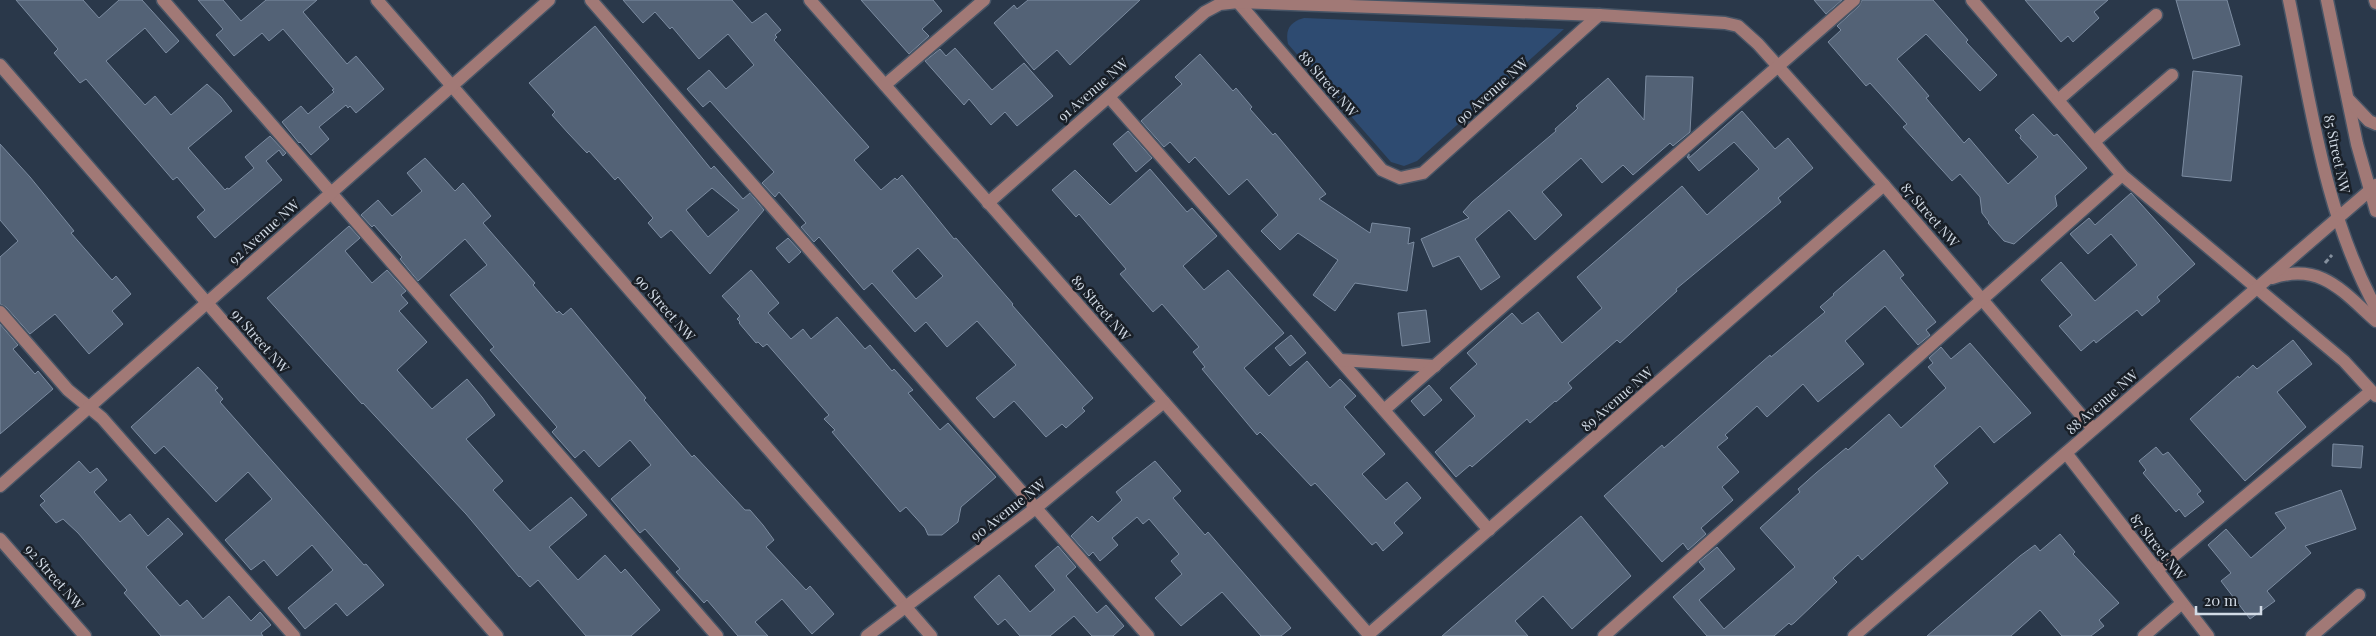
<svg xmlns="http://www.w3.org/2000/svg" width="2376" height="636" font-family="'Playfair Display',serif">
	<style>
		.green { fill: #2e4b71 }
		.building { fill: #536276; stroke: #7c8ca1; fill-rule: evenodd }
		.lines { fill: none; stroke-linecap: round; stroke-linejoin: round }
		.minor-casing { stroke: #485566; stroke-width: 15 }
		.path { stroke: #85909e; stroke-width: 3; stroke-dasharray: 5 2.5; stroke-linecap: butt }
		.minor { stroke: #a17976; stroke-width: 12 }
		.labels { text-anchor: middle; stroke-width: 5; stroke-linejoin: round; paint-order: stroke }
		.street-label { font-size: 14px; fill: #d2dbe6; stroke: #191f27 }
	</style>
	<rect width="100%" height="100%" fill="#2a384a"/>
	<!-- green -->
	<path class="green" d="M1304,18h1l259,11 -147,132 -13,5 -13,-4 -103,-118c-3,-15 2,-22 16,-26z"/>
	<!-- building -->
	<g class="building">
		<polygon points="16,0 83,0 99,18 119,0 142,0 179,41 166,53 145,28 106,61 145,105 155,96 171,115 207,84 221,97 232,111 188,148 225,190 227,188 229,189 254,168 245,157 270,136 286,153 283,156 279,150 266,161 282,180 215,238 197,217 205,210 177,177 173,180 86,79 80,83 54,53 58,49"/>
		<polygon points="198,0 223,0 241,21 266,0 317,0 303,12 347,64 356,56 384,89 356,113 350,106 348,108 346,105 319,127 329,139 311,155 300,142 299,143 282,122 301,106 308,114 334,92 332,90 334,89 283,29 269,41 262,33 234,56 216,35 223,29"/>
		<path d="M623,0h109l20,23 14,-10 15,17 -6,5 2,2 -3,3 95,107 -15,13 27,30 14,-12 2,2 5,-5 52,64 2,-1 57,66 -1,1 81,93 -11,10 3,3 -19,17 -4,-4 -16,13 -32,-36 -20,17 -18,-20 40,-33 -39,-44 -30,26 -21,-25 -11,10 -43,-49 -8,7 -45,-53 -5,5 -13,-15 5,-4 -27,-31 -4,5 -13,-14 12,-11 -64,-71 -7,6 -16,-18 22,-19 17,19 28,-24 -26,-31 -29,25 -27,-32 -2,2 -15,-17 -12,11zM918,248l25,28 -27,23 -24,-28z"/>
		<polygon points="861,0 933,0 942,11 922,29 929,36 909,54"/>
		<polygon points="1028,0 1140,0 1070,65 1057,50 1034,70 994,23 1014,5 1017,9"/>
		<polygon points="1814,0 1842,0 1826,14"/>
		<polygon points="1862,0 1933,0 1968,40 1966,42 1997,75 1980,91 1926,34 1897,59 1929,96 1926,98 1964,143 1969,138 2008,184 2038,157 2020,138 2021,136 2015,130 2033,114 2054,136 2057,134 2087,168 2055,196 2057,206 2014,244 2004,241 1988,223 1989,222 1982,213 1980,197 1960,174 1952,181 1903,127 1907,124 1870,83 1866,86 1828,42 1841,30 1837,26 1859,6"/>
		<polygon points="2025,0 2108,0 2094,12 2099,18 2073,42 2068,36 2061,42"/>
		<polygon points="2176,0 2227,0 2240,45 2193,59"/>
		<path d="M595,26l116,143 3,-3 29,33 7,-6 14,17 -54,64 -39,-44 -10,8 -13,-15 5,-5 -35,-41 -3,3 -26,-29 -2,2 -19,-20 -16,-18 3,-3 -26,-29zM712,188l27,22 -31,27 -22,-27z"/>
		<polygon points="955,48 992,90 1024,63 1053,96 1017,126 1005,112 991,125 969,99 964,105 925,61 940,49 946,56"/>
		<polygon points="1200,54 1233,91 1236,88 1252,107 1250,109 1273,135 1275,133 1326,194 1319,199 1370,233 1372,223 1410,228 1408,244 1414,242 1407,291 1355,283 1335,311 1313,295 1338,260 1298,233 1280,250 1261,231 1278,215 1247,179 1229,195 1195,157 1189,163 1170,142 1164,147 1141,121 1182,84 1175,77"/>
		<polygon points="2193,71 2242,76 2231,181 2182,176"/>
		<polygon points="1646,76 1693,77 1690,132 1673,146 1670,143 1633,175 1623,165 1602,183 1581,158 1542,192 1562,215 1535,240 1509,210 1475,239 1500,277 1481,290 1459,256 1433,267 1421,239 1469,218 1463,212 1472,202 1556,131 1555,129 1575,111 1578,108 1576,106 1608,78 1644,120"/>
		<polygon points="1742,111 1775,149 1788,138 1813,168 1778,198 1781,202 1676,289 1677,291 1620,343 1617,340 1568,383 1572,388 1556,402 1555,401 1530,423 1527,419 1472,467 1470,465 1456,477 1435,452 1475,416 1450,388 1477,364 1467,353 1512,313 1522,324 1538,312 1562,343 1602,308 1577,277 1682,186 1707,215 1759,169 1734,142 1699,171 1687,157 1689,154 1689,158"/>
		<polygon points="1128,131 1152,158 1136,172 1113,144"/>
		<polygon points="0,144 30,177 74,231 71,233 112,280 116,276 131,294 112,311 123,324 89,354 55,314 30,334 6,307 0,304 0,257 18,241 0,220"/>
		<polygon points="425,158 455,191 463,183 491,216 483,223 535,283 533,285 557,313 559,311 563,315 571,308 646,398 644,400 692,457 694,455 745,510 750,510 763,525 774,540 766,547 806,590 810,586 834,614 812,634 782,599 755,622 768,636 738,636 707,600 704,603 676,572 680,569 645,529 640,533 611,499 651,465 630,440 599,467 584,450 575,458 552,432 557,427 490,350 494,347 450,295 487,265 465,239 418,281 400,259 402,257 374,225 372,227 361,215 378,200 392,216 422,191 407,173"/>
		<polygon points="1150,169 1187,212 1192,208 1217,236 1183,266 1204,290 1228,270 1284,333 1244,368 1269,396 1307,361 1330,388 1340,379 1356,396 1344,407 1385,454 1362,474 1386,500 1407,482 1421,498 1394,523 1403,533 1383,551 1376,542 1372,545 1315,483 1311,486 1265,437 1260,432 1257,435 1202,369 1205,367 1193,352 1199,347 1162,304 1153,312 1120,274 1126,269 1079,214 1076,217 1052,190 1075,170 1110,205"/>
		<polygon points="2131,193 2195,264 2157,297 2160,301 2142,316 2137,310 2096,343 2094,340 2081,351 2059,326 2072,315 2041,280 2061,262 2095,301 2137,265 2111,234 2088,254 2070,234 2089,218 2095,225"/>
		<polygon points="349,226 360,238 345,251 372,283 387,270 406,291 401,295 408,303 399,311 427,342 397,370 432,409 467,379 482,397 495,415 466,439 503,481 493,490 530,531 571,497 587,515 549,547 578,580 605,555 621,573 625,569 660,610 631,636 586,636 538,580 530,587 520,576 519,577 466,514 363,403 362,404 267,298"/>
		<polygon points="788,238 801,252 789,263 776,248"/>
		<polygon points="1884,250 1904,275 1900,278 1936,322 1926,330 1930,335 1918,345 1885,306 1845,341 1864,364 1818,402 1803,384 1767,417 1757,406 1725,435 1728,438 1717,447 1739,472 1722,487 1733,500 1701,528 1706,534 1688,550 1683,543 1662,562 1604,496 1662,445 1664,448 1770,355 1771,357 1825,312 1820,307 1834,295 1833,294"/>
		<polygon points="751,270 779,303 768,313 791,339 803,329 811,339 837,317 865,349 870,345 892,371 894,369 913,390 908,393 940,430 948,423 996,477 961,507 958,522 942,535 928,535 925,528 906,507 900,512 832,432 835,430 824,419 829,415 767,344 763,347 758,342 756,343 739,323 740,322 737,319 740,316 722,296"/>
		<polygon points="1426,310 1430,342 1402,346 1398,313"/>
		<polygon points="0,324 18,345 13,349 35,374 38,371 53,389 0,434"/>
		<polygon points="1291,335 1306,353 1290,366 1275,348"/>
		<polygon points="2293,340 2312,364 2277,392 2306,427 2245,481 2190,419 2238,376 2239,378 2253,365 2257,369"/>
		<polygon points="1970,343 2031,413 1994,443 1980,426 1934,466 1948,483 1862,560 1858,555 1833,578 1837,582 1794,623 1791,625 1789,623 1774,636 1707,636 1673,597 1705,569 1699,562 1717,547 1735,569 1699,600 1724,629 1795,567 1760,528 1800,492 1798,489 1816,473 1846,448 1848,450 1889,414 1901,428 1946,388 1928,367 1933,363 1929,358 1941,347 1951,359"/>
		<polygon points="198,367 218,388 215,390 223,399 220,402 364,565 366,564 384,585 347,616 336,603 305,629 288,608 333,570 312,545 277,576 264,560 251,570 225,540 272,499 248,472 216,502 164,446 155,454 131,427"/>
		<polygon points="1429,385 1442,400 1424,416 1411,401"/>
		<polygon points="2333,444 2363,446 2361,468 2332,466"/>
		<polygon points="2156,447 2163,455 2168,452 2201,491 2197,494 2204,502 2185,517 2179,509 2176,512 2143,473 2146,470 2139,461"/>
		<polygon points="79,461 90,473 97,468 107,480 94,492 120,522 130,514 148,536 168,518 183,534 146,567 180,606 187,600 203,619 229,596 251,621 260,612 271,625 261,633 263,636 161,636 124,593 127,590 78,533 63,519 56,523 40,505 45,501 40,496"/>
		<polygon points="1155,461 1181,491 1173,498 1205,535 1208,532 1291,628 1281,636 1261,636 1222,592 1181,626 1155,598 1182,574 1171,561 1179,554 1149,519 1143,524 1137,517 1112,538 1118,545 1100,561 1093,552 1089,556 1071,536 1092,516 1098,522 1122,500 1116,492"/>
		<polygon points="2341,490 2356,529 2305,546 2311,553 2267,591 2275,601 2250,619 2221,581 2231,573 2208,545 2226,529 2251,558 2286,528 2275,513"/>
		<polygon points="1581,516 1631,576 1572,629 1543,596 1515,621 1528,636 1442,636"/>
		<polygon points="2060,534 2075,552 2073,554 2119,603 2099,620 2104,626 2091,636 2062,636 2040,610 2011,636 1927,636 2020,556 2035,545 2040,551"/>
		<polygon points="1058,546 1076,567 1066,576 1097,613 1106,605 1124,626 1113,636 1092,636 1074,616 1050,636 1020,636 1005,619 998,625 974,597 999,575 1030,612 1055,590 1035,566"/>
	</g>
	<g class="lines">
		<defs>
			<g id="minor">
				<polyline points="163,0 717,636"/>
				<polyline points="377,0 931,636"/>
				<polyline points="591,0 1148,636"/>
				<polyline points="810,0 1370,636"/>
				<polyline points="1972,0 2122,175 2344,361 2376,396"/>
				<path d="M2289,0c22,104 35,213 87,308"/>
				<polyline points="2327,0 2357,144 2376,211"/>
				<polyline points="2375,0 2376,3"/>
				<polyline points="1238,2 1382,170 1400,178 1423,173 1599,15"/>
				<polyline points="0,65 497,636"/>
				<polyline points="885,85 984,0"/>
				<polyline points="1109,97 1489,530"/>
				<polyline points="2348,99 2369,121 2376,124"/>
				<polyline points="2058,100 2156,15"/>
				<polyline points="2094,142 2172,75"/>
				<polyline points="988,203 1205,12 1220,4 1238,2 1599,15 1725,23 1738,26 1758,44 1884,185 2093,429"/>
				<path d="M2272,278c49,-16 70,13 104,43"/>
				<polyline points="0,312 68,390 102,418 294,636"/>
				<polyline points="1340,360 1435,366"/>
				<polyline points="1384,410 1854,0"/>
				<polyline points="2066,453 2208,636"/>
				<polyline points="0,486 549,0"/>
				<polyline points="0,539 85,636"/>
				<polyline points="2157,570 2371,391"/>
				<polyline points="1369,634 1884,185"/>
				<polyline points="867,636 1037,507 1164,402"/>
				<polyline points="1604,636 2122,175"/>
				<polyline points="1854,636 2376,185"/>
				<polyline points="2144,636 2182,603"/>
				<polyline points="2312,636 2359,595"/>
			</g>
		</defs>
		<!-- minor casing -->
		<use href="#minor" class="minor-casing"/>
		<!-- path -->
		<polyline class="path" points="2325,263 2332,255"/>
		<!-- minor -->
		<use href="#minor" class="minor"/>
	</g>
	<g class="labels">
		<!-- street labels -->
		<g class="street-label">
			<text transform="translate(1328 84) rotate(49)" y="5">88 Street NW</text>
			<text transform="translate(1093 90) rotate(-41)" y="5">91 Avenue NW</text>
			<text transform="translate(1492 91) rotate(-42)" y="5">90 Avenue NW</text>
			<text transform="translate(2337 154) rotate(78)" y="5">85 Street NW</text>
			<text transform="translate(1930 215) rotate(49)" y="5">87 Street NW</text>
			<text transform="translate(264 232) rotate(-42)" y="5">92 Avenue NW</text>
			<text transform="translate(665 308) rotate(49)" y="5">90 Street NW</text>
			<text transform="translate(1101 308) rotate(49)" y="5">89 Street NW</text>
			<text transform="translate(260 341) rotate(49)" y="5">91 Street NW</text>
			<text transform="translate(1617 399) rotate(-41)" y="5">89 Avenue NW</text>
			<text transform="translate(2102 402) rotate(-41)" y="5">88 Avenue NW</text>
			<text transform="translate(1008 510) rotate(-38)" y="5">90 Avenue NW</text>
			<text transform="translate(2158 547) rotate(52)" y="5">87 Street NW</text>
			<text transform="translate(54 577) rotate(49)" y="5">92 Street NW</text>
		</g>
	</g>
	<!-- scale -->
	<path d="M2196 606v8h65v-8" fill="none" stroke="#d2dbe6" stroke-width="2.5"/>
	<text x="2204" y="606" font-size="15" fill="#d2dbe6" stroke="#191f27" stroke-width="4" paint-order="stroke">20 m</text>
</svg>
